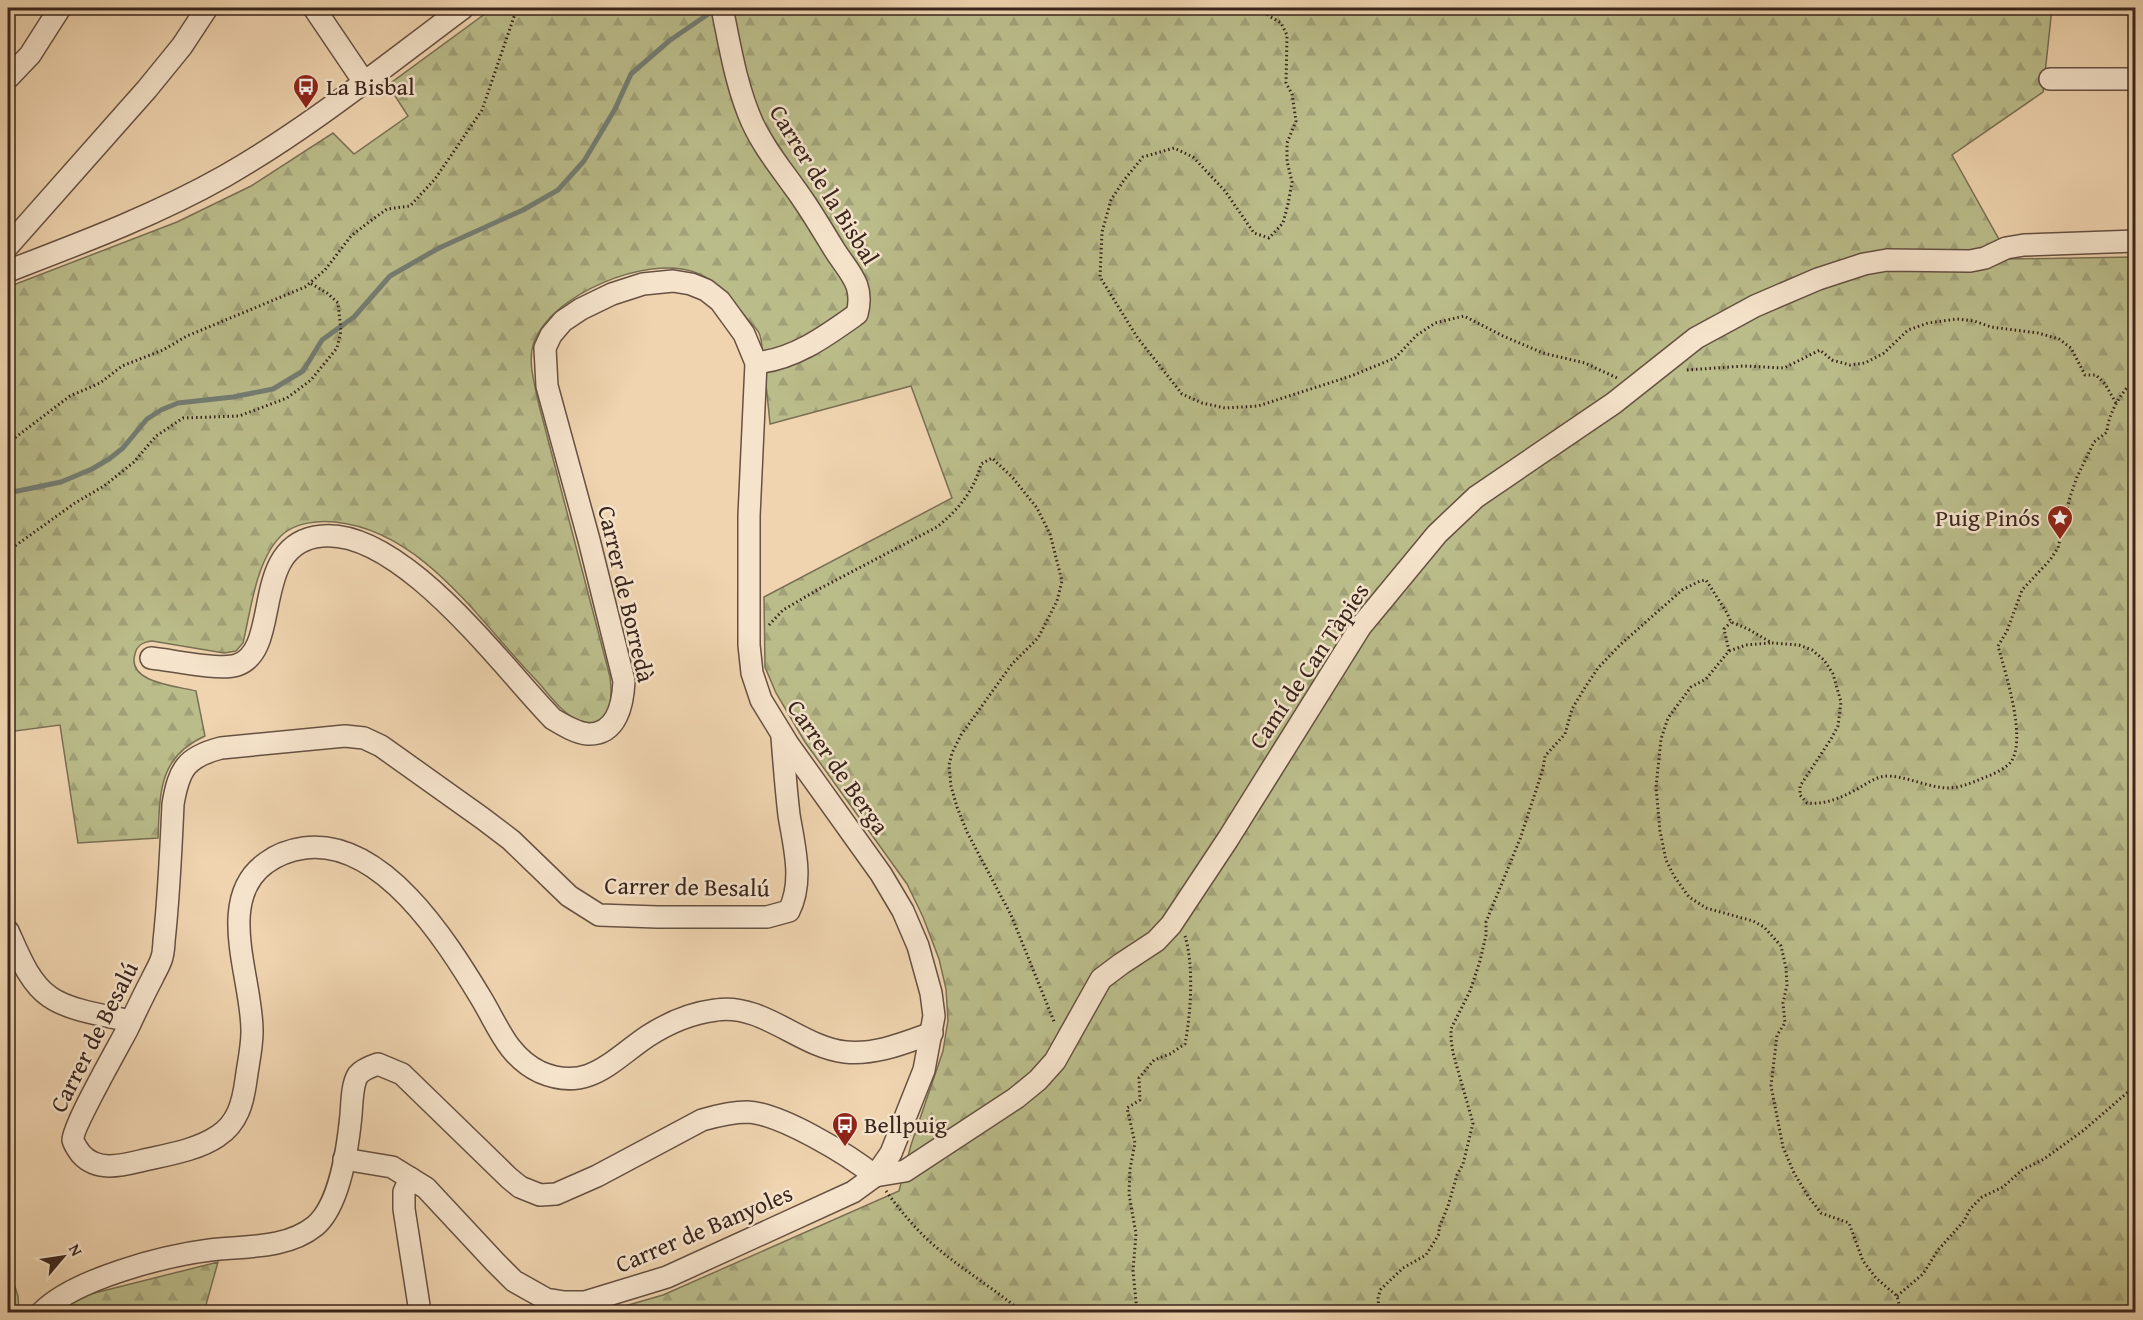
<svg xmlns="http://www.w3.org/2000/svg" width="2143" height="1320" font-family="'Gentium Book Plus',serif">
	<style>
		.forest { fill: url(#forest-firs); stroke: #7a7054; stroke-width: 1.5 }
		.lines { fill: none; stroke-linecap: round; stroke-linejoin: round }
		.stream { stroke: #737d73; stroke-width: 5 }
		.minor-casing { stroke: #665142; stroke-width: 24 }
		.path { stroke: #39251d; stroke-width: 3; stroke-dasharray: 1.5 3; stroke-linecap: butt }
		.minor { stroke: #f5e3cb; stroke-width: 21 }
		.labels { text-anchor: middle; stroke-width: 5; stroke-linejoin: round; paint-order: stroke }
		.poi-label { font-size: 24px; fill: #39251d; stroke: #f5e3cb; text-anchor: start }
		.street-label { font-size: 24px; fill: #39251d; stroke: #f5e3cb }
	</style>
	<defs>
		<pattern id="forest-firs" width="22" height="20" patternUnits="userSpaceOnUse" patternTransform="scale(1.5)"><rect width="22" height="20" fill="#babc8a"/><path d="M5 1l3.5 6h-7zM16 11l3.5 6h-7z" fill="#a1a177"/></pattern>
	</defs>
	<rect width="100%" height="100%" fill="#efd4af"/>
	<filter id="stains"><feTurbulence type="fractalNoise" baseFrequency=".00333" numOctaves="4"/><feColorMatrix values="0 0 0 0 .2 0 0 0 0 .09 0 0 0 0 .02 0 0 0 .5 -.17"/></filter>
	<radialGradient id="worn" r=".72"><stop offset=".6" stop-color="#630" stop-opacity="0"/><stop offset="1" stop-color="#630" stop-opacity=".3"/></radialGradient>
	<!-- forest -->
	<g class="forest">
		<path d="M493,8h1559l-9,84 -91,63 58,104 125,-2v1055h-1531l59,-17 236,-104 12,-46 32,-94 5,-31 -2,-31 -7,-30 -16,-42 -16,-33 -102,-142 -29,-49 -11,-26 -1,-70 188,-99 -41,-112 -141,38c-2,-23 -5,-46 -7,-68 -1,-7 -1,-17 -4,-23 -3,-6 -10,-11 -14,-17 -16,-19 -27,-36 -51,-44 -47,-17 -142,22 -160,70 -7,20 1,43 5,63l71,272c3,24 1,57 -34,42 -15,-7 -28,-26 -39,-38 -57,-58 -113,-150 -202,-159 -17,-2 -39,1 -52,12 -27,24 -32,76 -40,109l-7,8 -12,2 -72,-12c-9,1 -15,4 -17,13 -9,29 42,32 61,37l9,45c-47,21 -45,57 -47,102l-80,5 -18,-118 -52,7v-445l169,-65 74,-36 82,-53 21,21 54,-38 -20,-31z"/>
		<polygon points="218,1262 204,1312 8,1312 8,1266 18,1296 19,1312"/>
	</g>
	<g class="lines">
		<!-- stream -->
		<polyline class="stream" points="8,493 61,482 92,469 109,459 123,448 147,419 161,410 178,403 233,397 273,389 303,371 322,340 354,317 390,276 439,248 523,210 558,190 584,161 615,109 631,74 669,41 717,8"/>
		<defs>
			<g id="minor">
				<polyline points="314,8 364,82"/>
				<path d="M722,8c8,38 14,78 30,114 11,24 27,44 42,65 15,20 27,41 40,62 15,24 31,35 23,65 -31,22 -62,45 -101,49"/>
				<polyline points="8,78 30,55 60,8"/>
				<polyline points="2050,79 2136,79"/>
				<polyline points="8,246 147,89 182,46 207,8"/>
				<path d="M8,271c73,-28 148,-56 217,-95 84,-48 160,-110 238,-168"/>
				<path d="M151,658c21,2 68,13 86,7 45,-15 13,-115 78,-128 81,-17 187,130 238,182 10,6 23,14 35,15 29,1 35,-30 36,-53l-35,-141 -42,-154 -2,-38 6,-13 12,-14 18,-12 31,-15 31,-10 30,-3 18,3 15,6 14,11 24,33 12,29 -7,153v129l3,28 9,27 27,44 93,130 22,37 15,35 13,47 3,23 -10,54 -33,83 -16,23 -22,16 -186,85 -82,25h-21l-18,-3 -32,-18 -19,-19 -69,-74 -34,-21 -48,-8"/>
				<path d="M782,737c2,26 4,52 7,78 5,31 15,66 0,96l-22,6h-110l-58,-2 -30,-19 -58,-56 -29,-22 -101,-72 -17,-8 -19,-2 -124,12c-35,9 -42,21 -48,56 -2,46 -4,92 -9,137 0,2 -1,15 -2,16 -2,8 -7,15 -10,22 -9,17 -17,34 -25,51 -9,17 -55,98 -54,110 1,4 5,10 8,14 18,20 45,10 68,5 23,-5 50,-10 69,-23 20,-13 25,-34 28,-56 2,-16 6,-32 6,-48 1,-52 -38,-132 14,-169 12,-9 24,-13 38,-15 78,-10 142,92 177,150 17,28 27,59 59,74 48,21 72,-12 108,-36 20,-13 44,-23 68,-26 47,-7 84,37 129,42 31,3 59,-9 87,-19"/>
				<path d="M8,931c10,22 21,52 42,66 20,14 58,19 81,24"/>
				<polyline points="875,1176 905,1171 1016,1098 1038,1080 1055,1061 1101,979 1121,964 1156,941 1171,925 1228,839 1361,626 1437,534 1476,497 1614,403 1696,338 1755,306 1818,279 1864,264 1887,260 1970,261 1985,258 2006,248 2024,245 2136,241"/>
				<polyline points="410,1178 404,1192 404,1209 420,1312"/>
				<path d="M42,1312c33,-33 121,-56 168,-62 34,-4 77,-1 105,-24 25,-21 33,-80 36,-111 1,-12 1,-31 7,-40 5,-6 14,-9 20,-11l24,10 107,104 11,9 20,8 16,-1 41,-18 105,-56c14,-4 30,-8 45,-8 33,1 102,43 128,64"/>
			</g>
		</defs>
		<!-- minor casing -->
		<use href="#minor" class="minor-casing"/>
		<!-- path -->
		<g class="path">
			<polyline points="1261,8 1269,16 1281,23 1287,35 1286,83 1292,94 1296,121 1287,143 1287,161 1292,182 1288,204 1283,223 1269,238 1254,233 1225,191 1193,157 1174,148 1143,157 1124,180 1111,200 1102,232 1100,277 1137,337 1182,394 1202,403 1225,408 1258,406 1351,376 1395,358 1417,335 1435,323 1464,316 1503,336 1543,353 1585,363 1617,378"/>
			<polyline points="1687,370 1744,366 1784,368 1820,350 1832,360 1850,365 1865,363 1884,353 1908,330 1928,323 1957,319 1974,321 1991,327 2038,333 2059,339 2071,348 2085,375 2096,375 2105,384 2116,403"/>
			<polyline points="8,443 70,396 100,383 122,366 163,350 187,336 305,287 325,270 351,236 369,222 387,209 410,206 435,179 482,110 517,8"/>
			<polyline points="8,551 75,503 104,486 134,462 156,436 183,418 239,416 287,398 311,380 337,348 341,331 338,303 327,293 310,283"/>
			<path d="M769,625l14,-15 36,-21 118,-62c22,-18 37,-36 44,-63l11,-6 21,20 24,30 13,26 12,47 -5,20 -19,37 -26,26 -51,71 -9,18 -3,12 2,21 6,21 10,25 44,83 44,109"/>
			<polyline points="1770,643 1746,645 1729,651 1706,679 1691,687 1668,718 1661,739 1656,787 1660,831 1666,860 1674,876 1689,897 1706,908 1753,921 1764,927 1781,946 1786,968 1787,985 1783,1003 1785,1023 1777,1035 1771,1086 1783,1147 1794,1173 1808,1196 1821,1213 1849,1223 1863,1261 1876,1278 1897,1296 1901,1312"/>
			<polyline points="1729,651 1724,629 1731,622"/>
			<path d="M886,1191c13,18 27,35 43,50 29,26 63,46 93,71"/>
			<polyline points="1897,1296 1923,1274 1938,1250 1964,1221 1970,1209 1982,1197 2003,1187 2022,1170 2044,1159 2084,1130 2136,1085"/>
			<path d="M1137,1312l-4,-41 3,-37 -7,-40 1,-25 5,-26 -8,-35 13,-8 -1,-22 15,-18 16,-6 15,-10c6,-31 9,-78 0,-108"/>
			<path d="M1379,1312l-1,-15 3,-8 22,-21 23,-13 13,-21v-6l9,-22 9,-31 6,-11 10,-41 -20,-70 -2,-14v-10l19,-38 10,-30 6,-26v-13l34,-83 23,-70 2,-13 20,-22 7,-25 12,-20 14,-21 22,-23 62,-55 18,-9 6,-1 21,33 4,9 17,7 24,14 27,2 13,5 12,10 9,14 8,28 -3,24 -7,13 -31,47v9l7,8c19,2 36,-6 52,-15 9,-5 18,-12 29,-12 21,1 39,11 59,12 14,0 26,-6 39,-11 8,-3 18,-8 24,-14 18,-22 -5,-91 -12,-117l9,-15 15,-41 28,-30 8,-12 12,-51 7,-20 17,-35 13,-10c1,-19 15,-41 29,-54"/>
		</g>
		<!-- minor -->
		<use href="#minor" class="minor"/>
	</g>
	<!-- icons -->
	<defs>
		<symbol id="bus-pin" viewBox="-11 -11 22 30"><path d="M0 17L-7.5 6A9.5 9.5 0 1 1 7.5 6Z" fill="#8f2418" stroke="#f5e3cb"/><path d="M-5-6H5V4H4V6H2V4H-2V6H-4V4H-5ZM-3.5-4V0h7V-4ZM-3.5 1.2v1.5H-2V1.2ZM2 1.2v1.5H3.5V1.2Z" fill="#fff"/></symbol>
		<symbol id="sight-pin" viewBox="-11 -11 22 30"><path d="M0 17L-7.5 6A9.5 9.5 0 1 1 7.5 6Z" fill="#8f2418" stroke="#f5e3cb"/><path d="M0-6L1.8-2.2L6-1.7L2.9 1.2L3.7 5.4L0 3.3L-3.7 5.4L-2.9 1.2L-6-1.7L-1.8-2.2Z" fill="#fff"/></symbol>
	</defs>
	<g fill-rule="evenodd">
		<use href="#bus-pin" x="291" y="72" width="30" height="40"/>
		<use href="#sight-pin" x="2045" y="503" width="30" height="40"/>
		<use href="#bus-pin" x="830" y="1110" width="30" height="40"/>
	</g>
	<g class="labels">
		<!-- poi labels -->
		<g class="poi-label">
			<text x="326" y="95">La Bisbal</text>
			<text x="2040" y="526" text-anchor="end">Puig Pinós</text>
			<text x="864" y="1133">Bellpuig</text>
		</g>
		<!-- street labels -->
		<g class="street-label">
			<text transform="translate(824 185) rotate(58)" y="8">Carrer de la Bisbal</text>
			<text transform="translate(626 594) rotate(77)" y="8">Carrer de Borredà</text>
			<text transform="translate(1309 666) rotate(-56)" y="8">Camí de Can Tàpies</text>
			<text transform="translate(838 767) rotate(55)" y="8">Carrer de Berga</text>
			<text transform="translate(687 887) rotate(1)" y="8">Carrer de Besalú</text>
			<text transform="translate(94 1037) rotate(-63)" y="8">Carrer de Besalú</text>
			<text transform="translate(704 1229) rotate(-23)" y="8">Carrer de Banyoles</text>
		</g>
	</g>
	<!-- margin -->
	<rect width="2143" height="1320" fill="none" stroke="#efd4af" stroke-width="30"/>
	<rect x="9" y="9" width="2125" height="1302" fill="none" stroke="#39251d" stroke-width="3"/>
	<rect x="15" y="15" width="2113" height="1290" fill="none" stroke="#39251d" stroke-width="1.5"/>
	<!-- north arrow -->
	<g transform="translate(63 1257) rotate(61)" stroke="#f5e3cb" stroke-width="4.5" paint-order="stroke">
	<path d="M0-4.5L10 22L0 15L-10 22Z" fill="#39251d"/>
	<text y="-9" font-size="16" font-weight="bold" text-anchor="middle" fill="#39251d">N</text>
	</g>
	<rect width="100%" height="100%" filter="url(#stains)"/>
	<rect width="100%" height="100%" fill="url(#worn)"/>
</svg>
